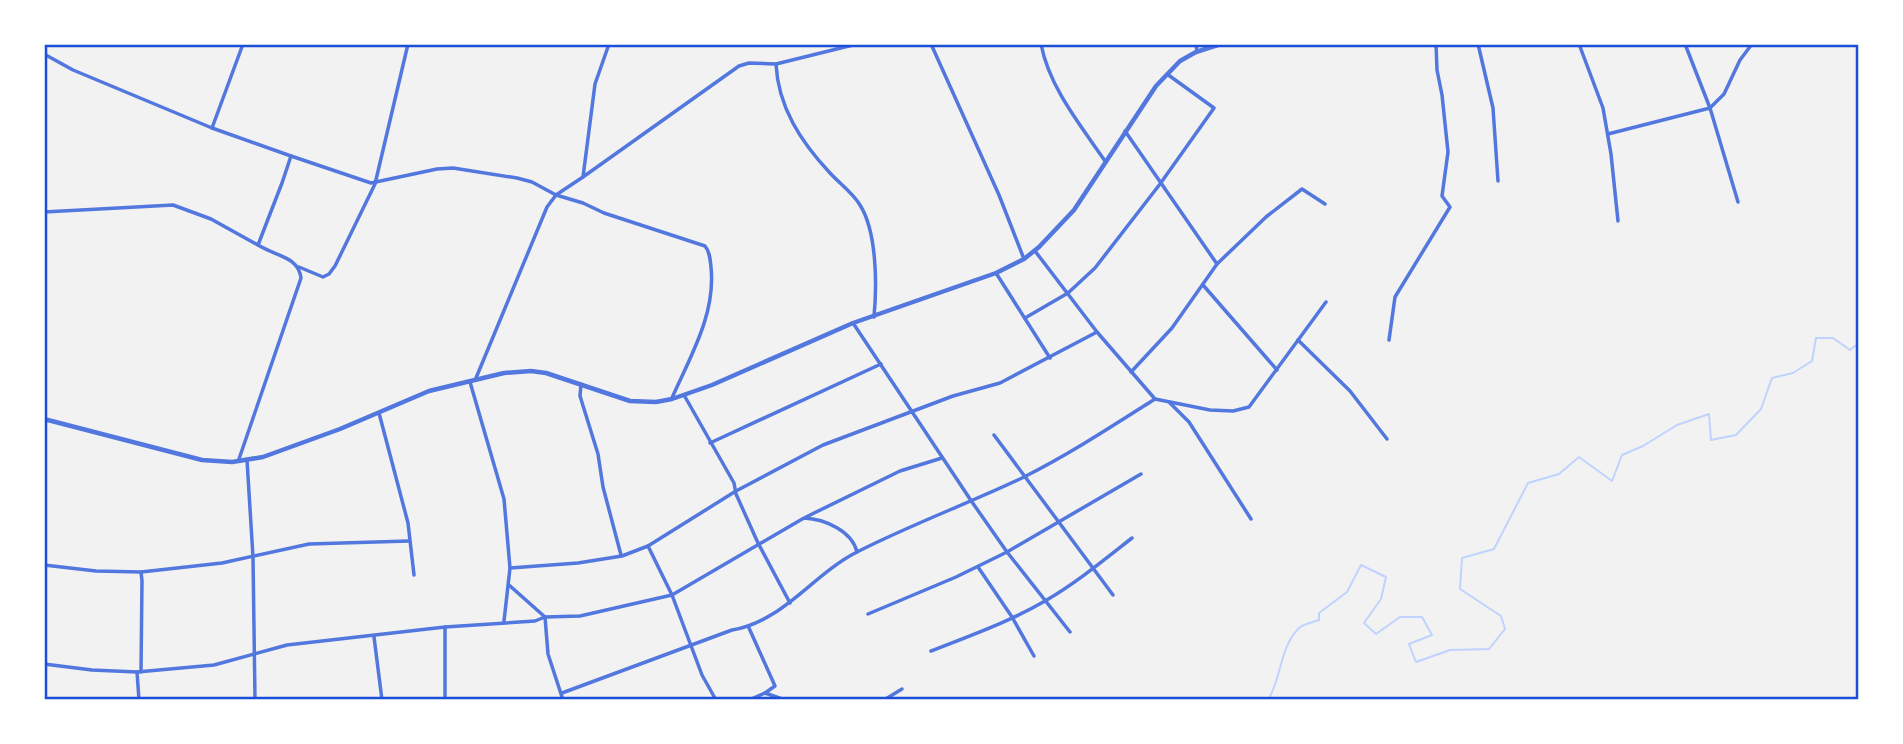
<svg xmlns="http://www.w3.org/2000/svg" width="1903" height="744" font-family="'Public Sans',sans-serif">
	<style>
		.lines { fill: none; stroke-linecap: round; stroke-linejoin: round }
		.stream { stroke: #bfd3fe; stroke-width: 2 }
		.minor { stroke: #5277de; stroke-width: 3.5 }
		.tertiary { stroke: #5277de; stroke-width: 4.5 }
		.neatline { fill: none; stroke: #1d4ed8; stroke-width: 2.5 }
	</style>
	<rect width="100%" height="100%" fill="#f2f2f2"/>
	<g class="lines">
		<!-- stream -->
		<path class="stream" d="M1268,700c14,-22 11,-52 31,-72 4,-4 14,-6 20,-8v-7l28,-21 14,-27 25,12 -5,22 -17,24 12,11 24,-17h22l10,18 -23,9 7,18 34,-12 39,-1 16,-20 -4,-13 -41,-27 2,-31 32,-9 34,-66 31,-9 20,-17 33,24 10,-26 21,-9 34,-21 32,-11 2,26 25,-5 25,-26 11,-31 21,-5 19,-12 4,-23h17l17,12 9,-7"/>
		<!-- minor -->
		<g class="minor">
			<polyline points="931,44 999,195 1024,259"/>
			<path d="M1041,44c8,43 40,82 64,117"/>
			<polyline points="1196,44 1197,52"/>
			<polyline points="1478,44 1493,108 1498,181"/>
			<polyline points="1579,44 1603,108 1611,154 1618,221"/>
			<polyline points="1685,44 1710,108 1738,202"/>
			<path d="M44,54l29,16 139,58 79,28 -9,27 -24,62c17,11 40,11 43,33l-62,181"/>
			<path d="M776,64c2,43 25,78 54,109 10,11 22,19 30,32 17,27 17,80 14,112"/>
			<polyline points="212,128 243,44"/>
			<polyline points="1125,131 1217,264"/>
			<polyline points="1608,134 1710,108 1724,94 1740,60 1752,44"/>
			<path d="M291,156l80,27 66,-14 16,-1 64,10 15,4 24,13 27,8 21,10 101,33c5,6 5,13 6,21 5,47 -21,90 -39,131"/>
			<polyline points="583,177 739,66 749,63 776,64 857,44"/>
			<polyline points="44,212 173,205 211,219 258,245"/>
			<polyline points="1035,251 1097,332 1155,399 1210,410 1233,411 1249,407 1326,302"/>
			<polyline points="299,267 323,277 329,274 335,266 375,184 408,44"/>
			<polyline points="996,273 1050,358"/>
			<polyline points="1203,285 1277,370"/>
			<polyline points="1025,318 1068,293 1095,268 1160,184 1214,108 1167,74"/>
			<polyline points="853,323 972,502 1007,552 1070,632"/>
			<polyline points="1298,340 1350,391 1387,439"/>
			<polyline points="1389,340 1395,297 1450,207 1442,196 1448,152 1442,95 1437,70 1436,44"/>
			<polyline points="1131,372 1172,328 1217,264 1266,217 1302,189 1325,204"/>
			<polyline points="476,378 547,207 556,195 583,177 595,84 609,44"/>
			<polyline points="470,382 504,499 510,568 504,621"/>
			<polyline points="581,384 580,396 598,454 603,487 621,555"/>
			<polyline points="684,395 734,483 736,494 758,543 790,603"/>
			<polyline points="1169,402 1189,422 1251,519"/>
			<polyline points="379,413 408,523 414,575"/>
			<polyline points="994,435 1113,595"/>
			<polyline points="710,443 881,364"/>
			<polyline points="247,460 253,557 255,700"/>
			<polyline points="806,517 900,471 942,458"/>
			<polyline points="648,546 672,595 702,675 716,700"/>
			<polyline points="44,565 96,571 141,572 222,563 309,544 409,541"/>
			<polyline points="978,567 1012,617 1034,656"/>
			<polyline points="510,568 578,563 622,556 648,546 736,491 823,445 953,396 1000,383 1097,332"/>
			<polyline points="141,572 142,581 141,672"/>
			<polyline points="509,585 545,617 548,654 563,700"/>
			<polyline points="868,614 956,577 1007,552 1141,474"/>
			<polyline points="445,627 445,700"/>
			<polyline points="749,628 775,686 765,693 785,700"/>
			<polyline points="374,637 382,700"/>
			<path d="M931,651c38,-15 78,-29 114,-50 31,-18 59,-41 87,-63"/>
			<polyline points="44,664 92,670 137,672 139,700"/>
			<path d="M137,672l77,-7 73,-20 158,-18 90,-6 10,-4 35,-1 92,-21 132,-77c21,1 48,13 53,34"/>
			<path d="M562,693l170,-63c52,-9 80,-55 125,-78 53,-27 110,-48 165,-74 46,-23 89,-51 133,-79"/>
			<polyline points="749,700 765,693"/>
			<polyline points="884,700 902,689"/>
		</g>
		<!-- tertiary -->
		<polyline class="tertiary" points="44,419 202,460 232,462 263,457 340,429 429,391 504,373 531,371 546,373 630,401 656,402 672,399 712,385 853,323 996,273 1024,259 1039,247 1074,210 1156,86 1180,61 1196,52 1221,44"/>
	</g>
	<!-- border -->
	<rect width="1903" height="744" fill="none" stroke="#ffffff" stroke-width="91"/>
	<rect x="46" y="46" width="1811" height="652" class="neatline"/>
</svg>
